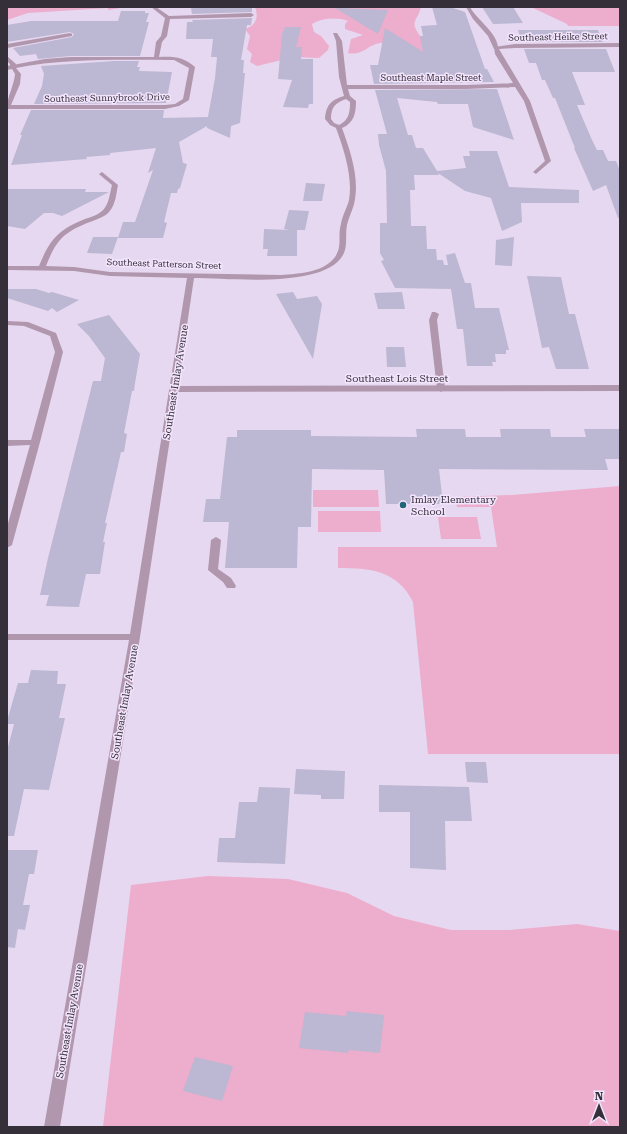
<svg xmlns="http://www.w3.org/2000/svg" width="627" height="1134" font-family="'Roboto Serif',serif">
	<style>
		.green { fill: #edadcc }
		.building { fill: #bcb7d2 }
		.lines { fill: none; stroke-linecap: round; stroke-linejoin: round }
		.lane { fill: #b197ae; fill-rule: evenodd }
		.street { fill: #b197ae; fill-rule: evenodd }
		.poi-dot { fill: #226577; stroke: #f4e5fe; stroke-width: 1.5 }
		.labels { text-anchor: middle; stroke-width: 3; stroke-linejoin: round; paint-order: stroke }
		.far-street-label { font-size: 9px; fill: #342f38; stroke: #f4e5fe }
		.street-label { font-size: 10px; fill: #342f38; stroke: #f4e5fe }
		.poi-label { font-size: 10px; fill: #342f38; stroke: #f4e5fe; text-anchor: start }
	</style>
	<rect width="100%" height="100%" fill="#e7d8f1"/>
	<!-- green -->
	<g class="green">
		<polygon points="7,7 126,7 108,10 108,8 28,13 7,20"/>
		<path d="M255,7h166c-4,16 -12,13 -1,29h5l17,25c-19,-7 -42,-21 -62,-18 -13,2 -17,13 -32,10l3,-14 12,-4 -18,-6v-5l3,-3c-11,-4 -26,-3 -36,3l2,8 7,4 8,10 -1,4 -9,8 -25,-1 -37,9 -7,-4 2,-8 -5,-5 3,-13 -5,-7c11,-4 14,-11 10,-22z"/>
		<polygon points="531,7 620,7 620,26 568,26 567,24"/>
		<path d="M620,486v268h-192l-15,-152c-16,-32 -43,-34 -75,-34v-21h159l-6,-40h-34l-2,-10 57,-2z"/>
		<polygon points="313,490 378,490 379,507 313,507"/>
		<polygon points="318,511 380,511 381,532 318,532"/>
		<polygon points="438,517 477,517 481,539 441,539"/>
		<polygon points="208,876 288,879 347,893 394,916 451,930 509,930 577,924 620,931 620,1127 103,1127 131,885"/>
	</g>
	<!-- building -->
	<g class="building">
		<polygon points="195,7 252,7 252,12 192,14 191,8"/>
		<polygon points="432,7 450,7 465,12 485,69 487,69 494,82 374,84 370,65 378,65 385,28 423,52 420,36 423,36 421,26 437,25"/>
		<polygon points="482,7 513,7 523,23 493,24"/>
		<polygon points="335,8 363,9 388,10 378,34"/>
		<polygon points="121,11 145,11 145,13 149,13 146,22 149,22 140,56 70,56 38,59 36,54 20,56 13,48 72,37 74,34 70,32 7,42 7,25 31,21 118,21"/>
		<polygon points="252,18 251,25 247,25 241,60 244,60 243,73 245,73 240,123 231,126 230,138 207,128 207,126 179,142 183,163 187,164 180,188 178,189 177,193 171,193 164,222 167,223 163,238 118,238 123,222 135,222 153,170 148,173 156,148 110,153 110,155 86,157 87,159 11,165 22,135 20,135 31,110 164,110 163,118 208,117 215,78 217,57 211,57 213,39 186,39 187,22 193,22 192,20"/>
		<polygon points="285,27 301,27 296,47 302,47 301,59 313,59 313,104 309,104 308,108 283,107 292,80 278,79 282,34"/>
		<polygon points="518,30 598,30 603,42 522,42"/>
		<polygon points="524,49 606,49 615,72 572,72 585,105 577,105 592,140 597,150 603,150 608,161 616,161 620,171 620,217 618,218 606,185 593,191 574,148 575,148 555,98 553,98 545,80 542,80 536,63 529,63"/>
		<polygon points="114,61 139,61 137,67 140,67 139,71 172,72 166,103 34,104 42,86 44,74 41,66"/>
		<polygon points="497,89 514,140 473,127 468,104 438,104 437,102 397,98 408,135 412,135 416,148 423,148 437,171 466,168 463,156 470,156 469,151 497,151 509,187 579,190 579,203 521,203 522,222 502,231 491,198 465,191 438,173 439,175 414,175 415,190 410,190 411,226 426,226 427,249 436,249 437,260 443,260 444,265 448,265 446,255 455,253 465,283 471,283 475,308 499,308 509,350 506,350 506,354 495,354 496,362 492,362 493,366 467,366 463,329 457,329 451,289 395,288 381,261 384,260 380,253 380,223 387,223 386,171 379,145 378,134 387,134 375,90"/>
		<polygon points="306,183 325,184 322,201 303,201"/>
		<polygon points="7,189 86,189 85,192 109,192 62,216 53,213 44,213 25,229 7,226"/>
		<polygon points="289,210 309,211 305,230 297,230 297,256 267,256 268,249 263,249 264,229 290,230 284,229"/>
		<polygon points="93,237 118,237 112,254 87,253"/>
		<polygon points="514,237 512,266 495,265 496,240"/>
		<polygon points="527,276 561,277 569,314 575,314 589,369 556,369 549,347 542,348"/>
		<polygon points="7,289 36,289 49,293 52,292 79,300 57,312 52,308 48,311 7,298"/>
		<polygon points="293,292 297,299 317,296 322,304 313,359 276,294"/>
		<polygon points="402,292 405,309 378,309 374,293"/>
		<polygon points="109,315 140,354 135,383 134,391 132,391 124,433 127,434 124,452 121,452 105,523 107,523 103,542 105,542 100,574 86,574 79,607 46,606 49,595 40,595 48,558 93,381 101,381 105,358 89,336 77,324"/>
		<polygon points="386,347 404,347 406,367 387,367"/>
		<polygon points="416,429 465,429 466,437 501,437 500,429 550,429 551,437 586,437 584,429 620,429 620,459 605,459 608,470 439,469 443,504 386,504 384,470 312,469 311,527 298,527 297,568 225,568 229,522 203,522 206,499 220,499 227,437 237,437 237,430 311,430 311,436 417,437"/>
		<polygon points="31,670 58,671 57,684 66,684 59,718 65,718 49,790 24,789 14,836 7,836 7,751 14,724 7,724 7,721 18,683 28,683"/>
		<polygon points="465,762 486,762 488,783 467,782"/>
		<polygon points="296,769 345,771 344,799 321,799 321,795 294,794"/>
		<polygon points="379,785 469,787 472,821 445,821 446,870 410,868 410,812 379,812"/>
		<polygon points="259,787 290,788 285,864 217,862 219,838 235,838 239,802 257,802"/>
		<polygon points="7,850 38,850 34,874 29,874 23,905 30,905 25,930 18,929 15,948 7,947"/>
		<polygon points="347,1011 384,1015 380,1053 349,1050 348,1053 299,1048 305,1012 346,1016"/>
		<polygon points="195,1057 233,1066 222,1101 183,1091"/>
	</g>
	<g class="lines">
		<!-- lane -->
		<g class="lane">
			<path d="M466,7h4c7,13 29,27 28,42h-4l-6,-13 -15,-17z"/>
			<polygon points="70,33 72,34 72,36 7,48 7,44"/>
			<polygon points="7,56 16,64 15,68 10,67 10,64 7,61"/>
			<polygon points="432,312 435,312 439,314 437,320 445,389 441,392 437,389 429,320"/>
			<polygon points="216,537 221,540 218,569 231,578 236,586 235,588 227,588 223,582 208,570 211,540"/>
		</g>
		<!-- street -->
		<g class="street">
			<path d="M151,7h5l13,9 82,-3 3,2 -3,2 -81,2 -3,17 -5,6 -3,15c14,-1 25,0 36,10l-6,33 -10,6 -14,3h-158c0,-13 7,-23 8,-35l-3,-5 -5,1v-4l38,-7 25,-2h84l2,-15 5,-6 4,-18zM174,60l15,8 -6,31 -8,5 -10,1h-154l9,-21 1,-10 -5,-6c52,-10 105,-8 158,-8z"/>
			<path d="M333,33h4l5,8 5,44h119l47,-2 -18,-29 -1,-7 21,-3 105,-1v4l-105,1 -16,1 31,52 21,60 -15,13 -3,-2 12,-11 -21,-60 -9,-14 -49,2h-118l2,7 6,5c0,12 -2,22 -14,27 8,22 17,48 13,71 -1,9 -6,17 -8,26 -2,10 1,22 -4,30 -19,34 -114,23 -149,23l-16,108 442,-1v6l-443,1 -37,245 -80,490h-16l85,-487h-122v-6h123l57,-356 -77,-2 -36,-5 -67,-1v-4h32c11,-27 19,-36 46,-47 6,-2 14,-4 19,-10 5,-6 6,-16 8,-24l-12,-10 -1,-1 3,-2 16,13c-2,9 -2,19 -9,27 -4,5 -12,7 -19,10 -26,10 -34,18 -44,44l28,1 36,5 171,3c18,-1 50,-3 57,-24 3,-8 0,-18 3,-27 1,-8 6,-16 8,-24 4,-23 -5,-50 -13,-72l-6,-3 -5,-6c1,-14 6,-19 19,-23l-5,-19 -3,-36zM346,99l4,3c0,10 -1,18 -11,23l-5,-2 -3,-4c0,-12 4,-16 15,-20z"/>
			<polygon points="7,321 28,322 56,333 63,352 40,442 12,545 7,548 7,527 30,445 7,446 7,440 31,440 55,352 50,336 24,326 7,325"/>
		</g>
	</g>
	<!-- markers -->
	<circle class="poi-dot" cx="403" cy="505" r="4"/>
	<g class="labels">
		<!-- far-street labels -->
		<g class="far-street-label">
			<text transform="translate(558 37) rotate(-1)" y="3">Southeast Heike Street</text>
			<text x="431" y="81">Southeast Maple Street</text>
			<text transform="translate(107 98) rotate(-1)" y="3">Southeast Sunnybrook Drive</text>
			<text transform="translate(164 264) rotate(2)" y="3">Southeast Patterson Street</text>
		</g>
		<!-- street labels -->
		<g class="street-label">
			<text x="397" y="382">Southeast Lois Street</text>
			<text transform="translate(175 382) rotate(-81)" y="4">Southeast Imlay Avenue</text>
			<text transform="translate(124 702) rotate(-80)" y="4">Southeast Imlay Avenue</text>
			<text transform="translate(69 1021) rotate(-80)" y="4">Southeast Imlay Avenue</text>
		</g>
		<!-- poi labels -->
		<g class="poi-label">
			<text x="411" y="503">Imlay Elementary<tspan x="411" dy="12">School</tspan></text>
		</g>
	</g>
	<!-- border -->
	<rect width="627" height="1134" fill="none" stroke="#342f38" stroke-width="16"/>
	<!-- north arrow -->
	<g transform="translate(599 1106)" stroke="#f4e5fe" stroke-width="3" paint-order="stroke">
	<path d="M0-3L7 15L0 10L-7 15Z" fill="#342f38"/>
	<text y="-6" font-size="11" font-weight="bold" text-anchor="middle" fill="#342f38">N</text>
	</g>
</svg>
